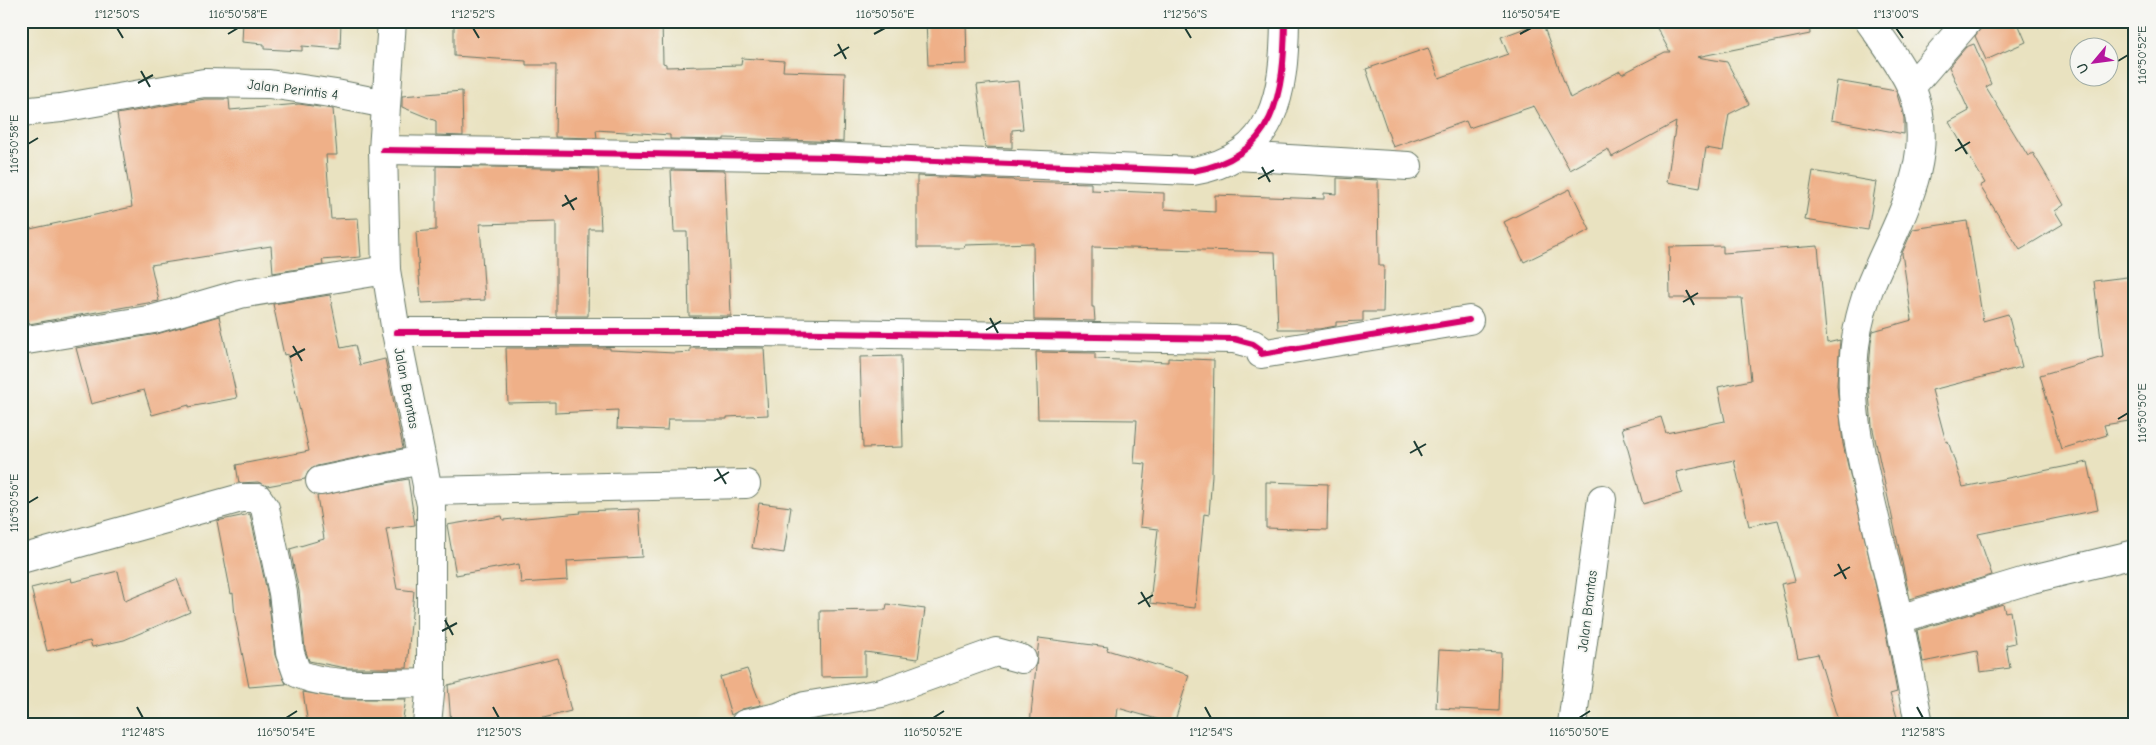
<svg xmlns="http://www.w3.org/2000/svg" width="2156" height="745" font-family="'Comic Neue',sans-serif">
	<style>
		.building { fill: #efb088 }
		.lines { fill: none; stroke-linecap: round; stroke-linejoin: round }
		.street-casing { stroke: #667765; stroke-width: 30 }
		.street { stroke: #fff; stroke-width: 28 }
		.cycleway-casing { stroke: #f6f6f2; stroke-width: 9 }
		.cycleway { stroke: #d6006c; stroke-width: 6 }
		.ticks { fill: none; stroke: #1f3d34; stroke-width: 2 }
		.labels { text-anchor: middle; stroke-width: 4; stroke-linejoin: round; paint-order: stroke }
		.street-label { font-size: 14px; fill: #1f3d34; stroke: #f6f6f2 }
		.neatline { fill: none; stroke: #1f3d34; stroke-width: 2 }
		.ticks-label { font-size: 12px; text-anchor: middle; fill: #1f3d34 }
	</style>
	<rect width="100%" height="100%" fill="#f6f6f2"/>
	<filter id="ink" filterUnits="userSpaceOnUse"><feTurbulence type="fractalNoise" baseFrequency=".02" numOctaves="2"/><feDisplacementMap in="SourceGraphic" scale="10" xChannelSelector="R" yChannelSelector="G"/><feConvolveMatrix kernelMatrix="1 2 1 2 8 2 1 2 1" color-interpolation-filters="sRGB"/></filter>
	<filter id="wash" filterUnits="userSpaceOnUse"><feTurbulence type="fractalNoise" baseFrequency=".0096" numOctaves="4" result="noise"/><feDisplacementMap in="SourceGraphic" scale="20" xChannelSelector="R" yChannelSelector="G"/><feGaussianBlur stdDeviation="1.12" result="paint"/><feColorMatrix in="noise" values="0 0 0 0 0 0 0 0 0 0 0 0 0 0 0 0 0 1.4 0 .05"/><feComposite in="paint" operator="in"/></filter>
	<g filter="url(#wash)">
		<rect width="100%" height="100%" fill="#e9e2c0"/>
		<g id="blocks">
			<!-- building -->
			<g class="building">
				<polygon points="243,21 341,21 340,49 302,46 302,51 264,49 264,44 242,42"/>
				<polygon points="454,21 662,21 663,63 666,64 666,67 741,65 742,58 784,61 783,71 845,73 843,142 724,138 724,140 670,139 670,135 596,130 597,138 555,137 556,65 526,65 526,61 454,56"/>
				<polygon points="926,21 966,21 967,64 928,65"/>
				<polygon points="1653,21 1809,21 1810,34 1697,57 1727,62 1749,104 1729,114 1723,151 1706,148 1700,188 1667,182 1676,122 1612,157 1608,149 1570,170 1534,106 1469,128 1466,121 1393,147 1366,69 1428,48 1439,78 1508,54 1501,37 1542,22 1570,98 1620,71 1622,74 1665,52 1670,52"/>
				<polygon points="1986,21 2017,21 2026,42 1986,60 1975,36"/>
				<polygon points="1974,44 1991,84 1986,87 2028,156 2033,153 2064,205 2055,211 2063,224 2020,250 1980,186 1985,183 1949,122 1969,111 1949,67 1966,47"/>
				<polygon points="1018,81 1023,129 1012,130 1012,148 985,147 977,85"/>
				<polygon points="1837,81 1896,91 1904,118 1904,134 1831,120"/>
				<polygon points="462,91 463,136 436,135 436,121 402,107 402,96"/>
				<polygon points="205,99 229,99 230,110 299,104 333,109 337,155 326,155 331,219 358,218 361,257 322,260 323,265 273,273 271,246 151,265 159,301 29,324 28,319 21,320 21,231 132,207 117,114"/>
				<polygon points="436,166 598,169 601,229 589,229 588,316 556,316 556,222 480,224 485,300 421,303 416,232 436,230"/>
				<polygon points="671,170 725,171 731,316 689,316 687,232 674,232"/>
				<polygon points="1813,171 1876,182 1868,230 1805,220"/>
				<polygon points="917,176 1013,180 1014,181 1091,183 1091,190 1164,193 1164,209 1215,212 1215,195 1324,199 1324,193 1337,194 1337,178 1378,180 1379,266 1384,266 1383,312 1363,312 1363,321 1336,322 1336,326 1319,329 1278,329 1275,252 1092,247 1092,307 1094,307 1095,321 1034,320 1033,243 965,245 964,248 917,248"/>
				<polygon points="1570,189 1590,230 1524,262 1504,222"/>
				<polygon points="1967,221 1983,321 2008,314 2022,367 1932,390 1946,442 1948,441 1963,487 2088,462 2098,510 1978,534 1992,575 1910,599 1872,425 1868,384 1871,342 1873,331 1912,320 1902,253 1913,229"/>
				<polygon points="1723,246 1723,253 1818,246 1827,343 1840,340 1837,385 1843,444 1884,622 1897,692 1890,694 1899,724 1839,724 1818,654 1798,658 1781,584 1795,581 1778,520 1749,526 1734,460 1676,472 1682,493 1643,504 1622,428 1661,417 1666,433 1725,421 1718,387 1751,380 1742,298 1670,298 1669,247"/>
				<polygon points="2135,276 2135,420 2104,425 2107,435 2061,449 2040,375 2103,357 2094,281"/>
				<polygon points="330,295 341,348 355,345 360,365 385,359 403,448 317,466 309,470 305,479 267,486 258,482 239,483 236,465 309,451 287,354 284,355 273,304"/>
				<polygon points="219,316 237,398 189,407 189,405 152,415 144,390 91,404 76,348 157,334"/>
				<polygon points="506,348 610,348 610,350 675,353 690,352 690,348 764,348 768,415 727,417 727,419 668,419 667,430 617,428 618,410 555,413 555,402 508,403"/>
				<polygon points="1036,352 1095,353 1095,359 1168,362 1168,358 1214,360 1212,475 1209,515 1204,514 1195,608 1150,603 1158,529 1140,527 1146,464 1134,463 1137,420 1038,419"/>
				<polygon points="901,356 903,447 863,448 860,357"/>
				<polygon points="408,479 415,525 386,529 397,589 414,591 407,668 346,668 309,661 305,649 299,591 290,549 324,539 317,496"/>
				<polygon points="1266,482 1328,484 1327,530 1266,528"/>
				<polygon points="759,503 791,507 784,553 752,548"/>
				<polygon points="639,509 642,557 567,561 568,580 521,583 519,564 456,575 447,525 502,516 503,520 581,513 580,511"/>
				<polygon points="250,514 268,596 275,655 286,684 249,687 235,617 233,593 231,594 217,521"/>
				<polygon points="118,571 125,601 177,579 190,612 124,640 92,647 90,641 47,651 31,588 71,578 72,582"/>
				<polygon points="887,604 925,609 918,659 865,652 865,676 821,677 820,611 886,610"/>
				<polygon points="2003,604 2005,612 2010,611 2015,643 2006,645 2010,668 1980,672 1977,651 1923,662 1917,630"/>
				<polygon points="1039,638 1108,647 1107,650 1189,675 1174,724 1118,708 1116,724 1030,724"/>
				<polygon points="1439,650 1501,653 1499,711 1436,708"/>
				<polygon points="558,658 571,711 520,724 451,724 448,685"/>
				<polygon points="747,669 761,705 742,709 731,715 720,677"/>
				<polygon points="303,692 344,699 406,699 402,724 308,724"/>
			</g>
		</g>
	</g>
	<g filter="url(#ink)">
		<use href="#blocks" fill-opacity="0" stroke="#667765" stroke-width="1"/>
		<g class="lines">
			<defs>
				<g id="street">
					<polyline points="392,21 383,150 386,270 396,332 431,505 431,683 427,724"/>
					<path d="M1869,21c14,20 34,46 43,68 28,71 -17,135 -43,200 -10,26 -15,54 -16,81 -2,39 6,76 14,113 10,45 21,91 32,136"/>
					<polyline points="1911,87 1968,21"/>
					<polyline points="21,112 61,108 204,83 269,84 336,94 386,104"/>
					<path d="M383,150l451,7 359,14c83,-14 91,-78 92,-150"/>
					<polyline points="1236,156 1408,166"/>
					<polyline points="396,332 754,332 1234,339 1253,344 1260,349 1261,354 1469,320"/>
					<polyline points="21,341 154,319 240,294 386,270"/>
					<polyline points="320,481 421,460"/>
					<polyline points="427,491 746,484"/>
					<path d="M21,559l220,-61h17l7,10 18,85 7,60 7,20c34,16 96,10 134,10"/>
					<polyline points="745,724 778,717 805,706 882,693 996,652 1022,659"/>
					<polyline points="1572,724 1602,499"/>
					<polyline points="1919,724 1899,619 2032,579 2135,554"/>
				</g>
			</defs>
			<!-- street casing -->
			<use href="#street" class="street-casing"/>
			<!-- street -->
			<use href="#street" class="street"/>
			<defs>
				<g id="cycleway">
					<path d="M383,150l451,7 359,14c83,-14 91,-78 92,-150"/>
					<polyline points="396,332 754,332 1234,339 1253,344 1260,349 1261,354 1469,320"/>
				</g>
			</defs>
			<!-- cycleway casing -->
			<use href="#cycleway" class="cycleway-casing"/>
			<!-- cycleway -->
			<use href="#cycleway" class="cycleway"/>
		</g>
	</g>
	<!-- ticks -->
	<path class="ticks" d="M117,28l6,10M473,28l6,10M1185,28l6,10M1896,28l7,10M228,34l10,-6M874,34l11,-6M1520,34l11,-6M838,44l8,15M834,56l15,-9M2118,61l10,-6M141,71l9,16M138,83l15,-8M1958,139l9,15M28,144l10,-6M1955,151l15,-9M1262,167l8,15M1258,179l16,-9M565,195l9,15M562,206l15,-8M1686,290l8,15M1683,302l15,-9M990,318l8,15M986,330l15,-9M293,346l9,15M290,357l15,-8M2118,419l10,-6M1414,441l8,15M1410,453l16,-9M717,469l9,15M714,481l15,-9M28,503l10,-6M1838,564l8,15M1834,576l16,-9M1141,592l9,15M1138,604l15,-9M445,620l8,15M442,631l15,-8M137,707l6,11M493,707l6,11M1205,707l6,11M1917,707l6,11M286,718l11,-7M933,718l11,-7M1579,718l11,-7"/>
	<g class="labels">
		<!-- street labels -->
		<g class="street-label">
			<text transform="translate(293 89) rotate(7)" y="5">Jalan Perintis 4</text>
			<text transform="translate(407 388) rotate(79)" y="5">Jalan Brantas</text>
			<text transform="translate(1587 611) rotate(-83)" y="5">Jalan Brantas</text>
		</g>
	</g>
	<!-- margin -->
	<rect width="2156" height="745" fill="none" stroke="#f6f6f2" stroke-width="55"/>
	<!-- north arrow -->
	<g transform="translate(2094 62) rotate(241)"><circle r="24" fill="#f6f6f2" stroke="#a0aca6"/>
	<path d="M0-4L9 19L0 12L-9 19Z" fill="#b5179e"/>
	<text y="-8" font-size="14" font-weight="bold" text-anchor="middle" fill="#1f3d34">U</text>
	</g>
	<rect x="28" y="28" width="2100" height="690" class="neatline"/>
	<g class="ticks-label">
		<text x="117" y="18">1°12'50"S</text>
		<text x="238" y="18">116°50'58"E</text>
		<text x="473" y="18">1°12'52"S</text>
		<text x="885" y="18">116°50'56"E</text>
		<text x="1185" y="18">1°12'56"S</text>
		<text x="1531" y="18">116°50'54"E</text>
		<text x="1896" y="18">1°13'00"S</text>
		<text transform="translate(2142 55) rotate(-90)" y="4">116°50'52"E</text>
		<text transform="translate(14 144) rotate(-90)" y="4">116°50'58"E</text>
		<text transform="translate(2142 413) rotate(-90)" y="4">116°50'50"E</text>
		<text transform="translate(14 503) rotate(-90)" y="4">116°50'56"E</text>
		<text x="143" y="736">1°12'48"S</text>
		<text x="286" y="736">116°50'54"E</text>
		<text x="499" y="736">1°12'50"S</text>
		<text x="933" y="736">116°50'52"E</text>
		<text x="1211" y="736">1°12'54"S</text>
		<text x="1579" y="736">116°50'50"E</text>
		<text x="1923" y="736">1°12'58"S</text>
	</g>
</svg>
